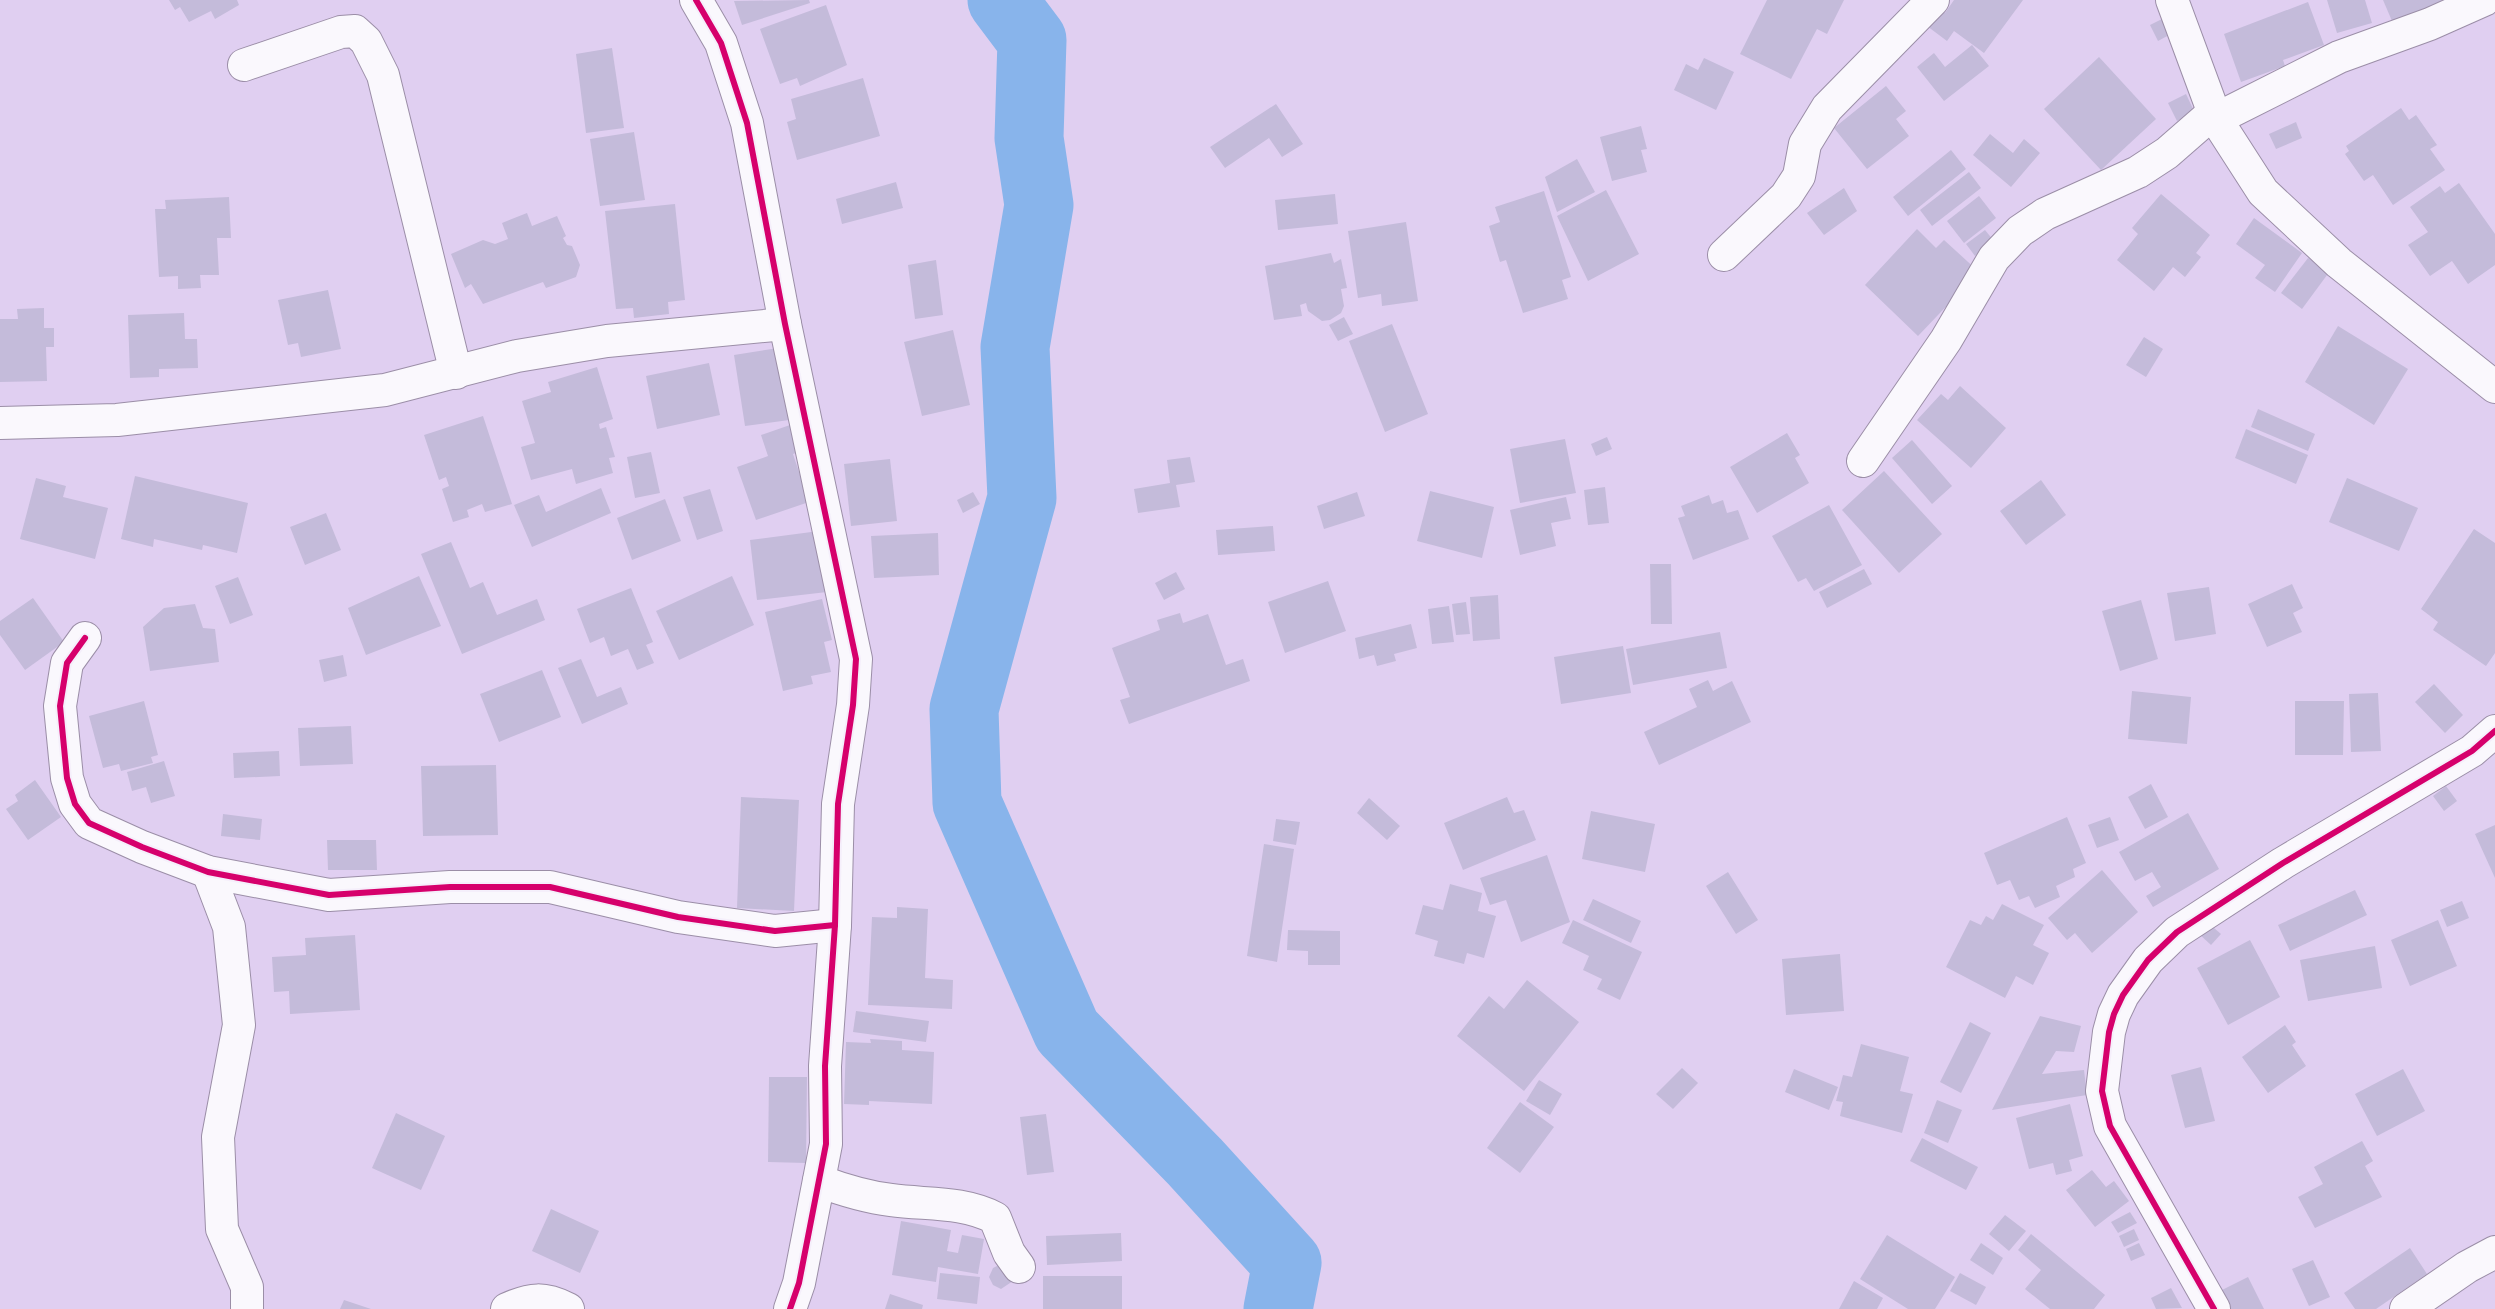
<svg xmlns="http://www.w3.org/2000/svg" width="2495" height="1309" font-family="'Noto Serif',serif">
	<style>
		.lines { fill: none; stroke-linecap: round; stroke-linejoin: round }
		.river { stroke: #88b4eb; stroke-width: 69 }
		.building { fill: #c4bbda }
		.street-casing { stroke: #9b8ea7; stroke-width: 34 }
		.street { stroke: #faf8fd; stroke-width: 32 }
		.cycleway-casing { stroke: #f5effb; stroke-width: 10 }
		.cycleway { stroke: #d6006c; stroke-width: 6 }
	</style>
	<rect width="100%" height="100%" fill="#e0cff1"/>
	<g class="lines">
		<!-- river -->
		<polyline class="river" points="1002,0 1032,40 1029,138 1039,205 1015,347 1022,498 964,709 967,803 1067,1031 1195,1162 1287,1263 1278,1309"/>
	</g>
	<!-- building -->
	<g class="building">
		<polygon points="169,0 237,0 239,5 215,19 211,11 189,22 180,7 175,10"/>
		<polygon points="809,0 810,3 742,25 734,1"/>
		<polygon points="1767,0 1844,0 1827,34 1817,29 1791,79 1740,54"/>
		<polygon points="1954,0 2023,0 1984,53 1954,31 1947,41 1927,26 1939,9 1945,13"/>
		<polygon points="2327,0 2365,0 2372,23 2337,33"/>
		<polygon points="2383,0 2463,0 2395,28"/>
		<polygon points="2308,2 2324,45 2283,60 2285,66 2241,82 2224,34"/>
		<polygon points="826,5 847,65 800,86 797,78 780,84 760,29"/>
		<polygon points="2164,18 2171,34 2158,41 2150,25"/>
		<polygon points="1972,45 1989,66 1944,101 1917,67 1934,53 1945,67"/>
		<polygon points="612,48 624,128 586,133 576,54"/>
		<polygon points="2099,57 2156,119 2101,170 2044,109"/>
		<polygon points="1704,58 1734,72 1716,110 1674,90 1686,64 1698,70"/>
		<polygon points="863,78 880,136 797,160 787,122 796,119 791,99"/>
		<polygon points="1886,86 1906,111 1896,119 1909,136 1867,169 1834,128"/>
		<polygon points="2186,94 2195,113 2177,121 2168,103"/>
		<polygon points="1276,104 1303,144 1282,157 1269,138 1225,168 1210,147"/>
		<polygon points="2401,108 2409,120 2416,115 2437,145 2430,149 2445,170 2393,205 2373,175 2364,181 2345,154 2349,151 2346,146"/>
		<polygon points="2296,122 2302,138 2276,149 2269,134"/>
		<polygon points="1641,126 1647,149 1641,150 1647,172 1612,181 1600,137"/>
		<polygon points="634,132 645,200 600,206 590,139"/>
		<polygon points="1990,134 2013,153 2024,139 2040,153 2011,187 1973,155"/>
		<polygon points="1951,150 1966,169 1908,216 1893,197"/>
		<polygon points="1577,159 1595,192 1557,212 1545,177"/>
		<polygon points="1969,172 1981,188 1932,226 1920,210"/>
		<polygon points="896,182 903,208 842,224 836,199"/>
		<polygon points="2459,183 2495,234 2495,265 2468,284 2452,261 2430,276 2408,245 2428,232 2410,207 2440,186 2445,193"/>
		<polygon points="1844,188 1857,211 1824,235 1807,213"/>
		<polygon points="1606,190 1639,254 1588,281 1557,216"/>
		<polygon points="1544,191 1571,277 1562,280 1568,299 1523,313 1506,260 1500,262 1489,226 1500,222 1495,207"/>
		<polygon points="1335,194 1338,224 1278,230 1275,200"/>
		<polygon points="2161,194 2210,235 2196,253 2201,257 2185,277 2173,267 2154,291 2117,260 2138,234 2132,228"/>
		<polygon points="1979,196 1996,218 1964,243 1947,221"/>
		<polygon points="229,197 231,238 217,238 219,275 200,275 201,288 178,289 178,276 159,277 155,209 166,209 165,200"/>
		<polygon points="675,204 685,300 668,302 669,314 634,318 633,308 616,309 605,211"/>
		<polygon points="527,213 532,226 557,216 566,236 563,238 567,245 572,246 580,265 576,277 546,288 543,282 483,304 471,284 465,288 451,254 483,240 495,244 508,239 502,223"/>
		<polygon points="2254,218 2302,253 2275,292 2255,278 2265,265 2236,244"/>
		<polygon points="1406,222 1418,301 1382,306 1381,294 1358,298 1348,231"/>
		<polygon points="1917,229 1936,248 1944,240 1979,272 1918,336 1865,285"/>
		<polygon points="1985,230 1994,241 1975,256 1966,244"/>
		<polygon points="1331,253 1334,263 1341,259 1347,288 1341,289 1344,306 1341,313 1330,320 1322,321 1308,311 1306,303 1300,305 1302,316 1274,320 1265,266"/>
		<polygon points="2308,258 2330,271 2302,309 2281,293"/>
		<polygon points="936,260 943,315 915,319 908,265"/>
		<polygon points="328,290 341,349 301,357 298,343 288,345 278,300"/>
		<polygon points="44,308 44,328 54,328 54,347 46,347 47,381 0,382 0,319 18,319 17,309"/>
		<polygon points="184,313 185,339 197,339 198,368 159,369 159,377 130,378 128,315"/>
		<polygon points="1344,317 1353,334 1338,341 1329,325"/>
		<polygon points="1392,324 1428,414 1385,432 1349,341"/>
		<polygon points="2338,326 2408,369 2374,425 2305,382"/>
		<polygon points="953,330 970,405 922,416 904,342"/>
		<polygon points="2144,337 2163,349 2146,377 2126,365"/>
		<polygon points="778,348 789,420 745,426 734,355"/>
		<polygon points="709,363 720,415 657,429 646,376"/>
		<polygon points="597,367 613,419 599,424 600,429 606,427 615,457 609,458 613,473 576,484 572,469 531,480 521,447 535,443 522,401 551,392 548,382"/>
		<polygon points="1960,386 2006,428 1971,468 1917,420 1941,394 1948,400"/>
		<polygon points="2258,409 2315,434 2308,451 2251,427"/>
		<polygon points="483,416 512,504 485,512 482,504 467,510 469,517 453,522 442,489 449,486 446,477 439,480 424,435"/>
		<polygon points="790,425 799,452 793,454 809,502 756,520 737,467 768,456 761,435"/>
		<polygon points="2246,429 2308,455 2296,484 2235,458"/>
		<polygon points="1787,433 1800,455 1795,458 1809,483 1757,513 1730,467"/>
		<polygon points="1607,437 1612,449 1596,456 1591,444"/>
		<polygon points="1565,439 1576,493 1520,503 1510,449"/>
		<polygon points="1912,440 1952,486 1932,504 1892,458"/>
		<polygon points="651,452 660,493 635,498 627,457"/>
		<polygon points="1190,457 1195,482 1176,485 1180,507 1138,513 1134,489 1170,483 1167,460"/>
		<polygon points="890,459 897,521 851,526 844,464"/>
		<polygon points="1884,471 1942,534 1899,573 1842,510"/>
		<polygon points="135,476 248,503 237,553 203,545 202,550 154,539 153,547 121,539"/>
		<polygon points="36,478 66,486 63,497 108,508 95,559 20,539"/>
		<polygon points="2347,478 2418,508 2399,551 2329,522"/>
		<polygon points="2041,480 2066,515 2026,545 2000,511"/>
		<polygon points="1605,487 1609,523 1588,525 1584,490"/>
		<polygon points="601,488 611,513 532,547 514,505 539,495 546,512"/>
		<polygon points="710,489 723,531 697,540 683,497"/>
		<polygon points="1430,491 1494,507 1482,558 1417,541"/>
		<polygon points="973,492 980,504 963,513 957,500"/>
		<polygon points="1357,492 1365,516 1324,529 1317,506"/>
		<polygon points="1709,495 1712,504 1723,500 1727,513 1738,510 1749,539 1693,560 1678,518 1685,516 1681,506"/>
		<polygon points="1566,497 1571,519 1551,523 1556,546 1520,555 1510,510"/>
		<polygon points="665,499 681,541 632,560 617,518"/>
		<polygon points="1829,505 1862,565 1814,591 1806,578 1798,582 1772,536"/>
		<polygon points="326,513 341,550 305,565 290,527"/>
		<polygon points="1273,526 1275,551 1218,555 1216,530"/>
		<polygon points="2474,529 2495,543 2495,653 2486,666 2433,630 2438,622 2421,609"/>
		<polygon points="819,531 827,592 757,600 750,540"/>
		<polygon points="938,533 939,575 874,578 871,536"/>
		<polygon points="451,542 470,588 483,582 497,615 537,599 545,620 462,654 421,554"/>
		<polygon points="1650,564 1671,564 1672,624 1651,624"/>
		<polygon points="1864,569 1872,584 1827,608 1819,592"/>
		<polygon points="1176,572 1185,589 1164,600 1155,583"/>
		<polygon points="419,576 441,626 366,655 348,608"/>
		<polygon points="732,576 754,625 679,660 656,611"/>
		<polygon points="238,577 253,615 230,624 215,586"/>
		<polygon points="1328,581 1346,631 1285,653 1268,602"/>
		<polygon points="2292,584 2303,608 2293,613 2302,632 2267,647 2248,604"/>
		<polygon points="2209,587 2216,634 2175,641 2167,593"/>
		<polygon points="631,588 653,642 646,645 654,663 637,670 628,649 611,656 604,637 590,643 577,609"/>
		<polygon points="1498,595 1500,639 1473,641 1470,597"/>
		<polygon points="33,598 64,642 25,670 0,635 0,621"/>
		<polygon points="822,599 832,640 824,642 831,672 811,676 813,684 783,691 765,612"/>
		<polygon points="2141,600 2158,659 2120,671 2102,611"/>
		<polygon points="1466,602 1470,634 1456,635 1452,604"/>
		<polygon points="195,604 203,628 215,629 219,662 150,671 143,627 164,608"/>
		<polygon points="1449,606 1454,642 1432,644 1428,609"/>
		<polygon points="1180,613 1183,623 1208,614 1226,665 1243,659 1250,681 1129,724 1120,700 1130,697 1112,648 1160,630 1157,620"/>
		<polygon points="1411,624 1417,648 1394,654 1396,661 1377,666 1374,655 1359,659 1355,638"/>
		<polygon points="1720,632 1727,668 1633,685 1626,649"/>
		<polygon points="1623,646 1631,693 1561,704 1554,657"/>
		<polygon points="343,655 347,676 324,682 319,660"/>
		<polygon points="581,659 597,697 621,687 628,704 582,724 558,668"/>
		<polygon points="542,670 561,717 499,742 480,694"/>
		<polygon points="1708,680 1713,691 1732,681 1751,722 1659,765 1644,732 1697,707 1689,689"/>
		<polygon points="2434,684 2463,715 2445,733 2415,702"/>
		<polygon points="2132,691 2191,697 2187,744 2128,739"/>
		<polygon points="2378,693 2381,751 2351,752 2349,694"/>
		<polygon points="144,701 158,755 151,757 153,763 121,771 119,764 103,768 89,716"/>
		<polygon points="2295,701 2344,701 2343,755 2295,755"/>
		<polygon points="351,726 353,764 300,766 298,728"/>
		<polygon points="279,751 280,776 234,778 233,753"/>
		<polygon points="164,761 175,796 151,803 146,787 132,791 127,772"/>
		<polygon points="496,765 498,835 423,836 421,766"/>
		<polygon points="35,780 61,817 28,840 6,809 18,801 15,795"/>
		<polygon points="2151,784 2168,817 2145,829 2128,797"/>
		<polygon points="2446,786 2457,801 2444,811 2433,796"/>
		<polygon points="741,797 799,800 794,911 737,908"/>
		<polygon points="1507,797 1514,813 1524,810 1536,840 1463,870 1444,823"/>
		<polygon points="1369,798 1400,826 1387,840 1357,813"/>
		<polygon points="1591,811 1655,824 1645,872 1582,859"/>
		<polygon points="2188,813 2219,869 2153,907 2146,896 2161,887 2152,872 2135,881 2119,852"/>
		<polygon points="223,814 262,819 260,840 221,836"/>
		<polygon points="2067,817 2086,863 2073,869 2075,877 2056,886 2060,897 2035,908 2029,896 2019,900 2010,880 1997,885 1984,853"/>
		<polygon points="2110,817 2119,840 2097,848 2088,825"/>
		<polygon points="1276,819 1300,822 1296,845 1273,841"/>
		<polygon points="2495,825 2495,878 2475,834"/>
		<polygon points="327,840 376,840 377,870 328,870"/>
		<polygon points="1264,844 1294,849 1277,962 1247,956"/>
		<polygon points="1547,855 1570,922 1521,942 1506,900 1490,905 1480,878"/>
		<polygon points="2102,870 2138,912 2092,953 2075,933 2067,940 2048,918"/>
		<polygon points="1728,872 1758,920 1736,934 1706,886"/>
		<polygon points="1450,884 1482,893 1478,911 1496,916 1484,958 1467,953 1464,964 1434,956 1438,941 1415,934 1423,905 1443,910"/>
		<polygon points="2355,890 2367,915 2290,951 2278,925"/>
		<polygon points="1593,899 1641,921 1631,943 1583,920"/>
		<polygon points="2462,901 2469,918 2447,927 2440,910"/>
		<polygon points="2002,904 2044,925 2033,945 2049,953 2033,985 2016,976 2005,998 1946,967 1970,920 1981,925 1986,916 1993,920"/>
		<polygon points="897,907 928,909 925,978 953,980 952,1009 868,1005 872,917 897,918"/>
		<polygon points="1573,920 1642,952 1620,1000 1597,989 1602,979 1583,970 1589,956 1562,943"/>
		<polygon points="2438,920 2457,966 2410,986 2391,940"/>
		<polygon points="2207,922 2221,934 2211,945 2198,933"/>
		<polygon points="1288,930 1340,931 1340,965 1308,965 1308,951 1287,950"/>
		<polygon points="355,935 360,1010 290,1014 289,991 274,992 272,957 306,955 305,938"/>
		<polygon points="2250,940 2280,997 2228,1025 2197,968"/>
		<polygon points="2375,946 2382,988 2308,1001 2300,960"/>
		<polygon points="1840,954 1844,1011 1786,1015 1782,959"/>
		<polygon points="1527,980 1579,1022 1524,1091 1457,1036 1489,996 1504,1009"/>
		<polygon points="856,1011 929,1021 926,1042 853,1032"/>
		<polygon points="2040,1016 2081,1026 2074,1052 2056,1051 2042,1074 2084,1070 2087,1095 1992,1110"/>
		<polygon points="1970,1022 1991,1033 1961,1093 1940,1082"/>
		<polygon points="2285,1025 2296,1042 2292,1045 2306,1066 2268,1093 2242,1057"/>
		<polygon points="870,1039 902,1041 902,1050 934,1052 932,1104 869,1101 869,1105 844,1104 846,1042 871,1043"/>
		<polygon points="1861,1044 1909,1057 1900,1091 1913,1094 1902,1133 1840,1116 1843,1102 1836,1101 1843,1075 1852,1077"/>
		<polygon points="2201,1067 2215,1121 2185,1128 2171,1075"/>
		<polygon points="1682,1068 1698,1083 1673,1109 1656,1094"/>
		<polygon points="1794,1069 1838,1087 1829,1110 1785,1092"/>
		<polygon points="2403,1069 2425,1111 2377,1136 2355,1094"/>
		<polygon points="769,1077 807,1077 806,1163 768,1162"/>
		<polygon points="1539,1080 1562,1094 1550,1115 1526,1101"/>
		<polygon points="1937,1100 1962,1110 1948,1143 1924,1133"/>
		<polygon points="1520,1102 1554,1127 1520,1173 1487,1148"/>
		<polygon points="2070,1104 2083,1156 2069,1160 2072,1171 2056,1175 2053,1163 2029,1169 2016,1118"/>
		<polygon points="396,1113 445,1136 421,1190 372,1168"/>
		<polygon points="1046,1114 1054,1172 1027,1175 1020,1117"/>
		<polygon points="1922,1138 1978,1167 1966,1190 1910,1161"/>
		<polygon points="2362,1141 2373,1161 2365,1166 2382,1197 2315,1228 2298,1197 2323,1184 2314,1167"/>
		<polygon points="2092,1170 2106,1187 2114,1181 2129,1201 2095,1227 2066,1190"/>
		<polygon points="551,1209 599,1231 580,1273 532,1251"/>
		<polygon points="2130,1212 2137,1223 2118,1233 2111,1222"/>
		<polygon points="2005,1215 2026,1231 2009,1251 1989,1234"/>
		<polygon points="901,1221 951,1230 947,1251 958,1253 962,1235 984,1239 978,1274 938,1267 936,1282 892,1275"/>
		<polygon points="2134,1229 2139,1240 2124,1247 2119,1236"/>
		<polygon points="1121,1233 1122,1261 1047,1265 1046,1236"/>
		<polygon points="2031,1234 2105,1295 2094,1309 2050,1309 2025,1289 2041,1270 2018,1250"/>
		<polygon points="1887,1235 1955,1277 1935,1309 1908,1309 1860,1279"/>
		<polygon points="1981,1243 2003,1258 1993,1275 1970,1260"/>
		<polygon points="2139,1243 2145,1255 2131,1261 2126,1249"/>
		<polygon points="2410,1248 2427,1274 2376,1309 2355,1309 2344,1293"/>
		<polygon points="2313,1260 2330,1297 2309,1306 2292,1269"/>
		<polygon points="1001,1264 1013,1281 1001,1289 993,1285 989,1277 993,1268"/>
		<polygon points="940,1273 980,1277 977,1304 937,1299"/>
		<polygon points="1960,1273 1986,1287 1976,1305 1950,1291"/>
		<rect x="1043" y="1276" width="79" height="33"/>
		<polygon points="2248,1277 2264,1309 2224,1309 2216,1293"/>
		<polygon points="1854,1281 1883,1298 1877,1309 1839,1309"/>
		<polygon points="2171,1288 2182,1308 2156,1309 2151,1298"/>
		<polygon points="890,1294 923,1305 922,1309 885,1309"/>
		<polygon points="344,1300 371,1309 340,1309"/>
	</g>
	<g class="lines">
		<defs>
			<g id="street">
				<polyline points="696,0 721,43 747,123 785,324 856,659 853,705 838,804 835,925 825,1066 826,1144 799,1283 790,1309"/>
				<polyline points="2172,0 2216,119 2263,192 2339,263 2495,387"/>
				<polyline points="244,65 341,32 355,31 366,41 383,75 456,373"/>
				<polyline points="2216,119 2339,57 2430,24 2484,0"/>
				<polyline points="1724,255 1786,196 1799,176 1805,144 1827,108 1933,0"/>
				<polyline points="0,423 117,420 385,390 517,356 607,341 785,324"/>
				<polyline points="1863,461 1946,340 1994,258 2020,231 2045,214 2138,172 2167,153 2214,112"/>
				<polyline points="85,638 67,663 60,706 67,778 75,804 89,823 142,847 208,872 329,895 450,887 550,887 678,917 775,931 835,925"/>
				<polyline points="208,872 229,927 239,1025 218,1137 222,1229 247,1287 247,1309"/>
				<path d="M819,1181c24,9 47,16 72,19 36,5 71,1 104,18l14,35 10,14"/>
				<path d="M507,1309c24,-11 37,-12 61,0"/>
				<polyline points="2214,1309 2110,1126 2102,1091 2109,1032 2114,1014 2123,995 2148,960 2177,932 2283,863 2472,751 2495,731"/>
				<polyline points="2406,1309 2467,1267 2495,1252"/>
			</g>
		</defs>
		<!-- street casing -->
		<use href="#street" class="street-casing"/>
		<!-- street -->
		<use href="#street" class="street"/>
		<defs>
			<g id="cycleway">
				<polyline points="696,0 721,43 747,123 785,324 856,659 853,705 838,804 835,925 825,1066 826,1144 799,1283 790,1309"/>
				<polyline points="85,638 67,663 60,706 67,778 75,804 89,823 142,847 208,872 329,895 450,887 550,887 678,917 775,931 835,925"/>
				<polyline points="2214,1309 2110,1126 2102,1091 2109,1032 2114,1014 2123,995 2148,960 2177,932 2283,863 2472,751 2495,731"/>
			</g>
		</defs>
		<!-- cycleway casing -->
		<use href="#cycleway" class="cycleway-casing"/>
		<!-- cycleway -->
		<use href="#cycleway" class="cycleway"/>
	</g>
</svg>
